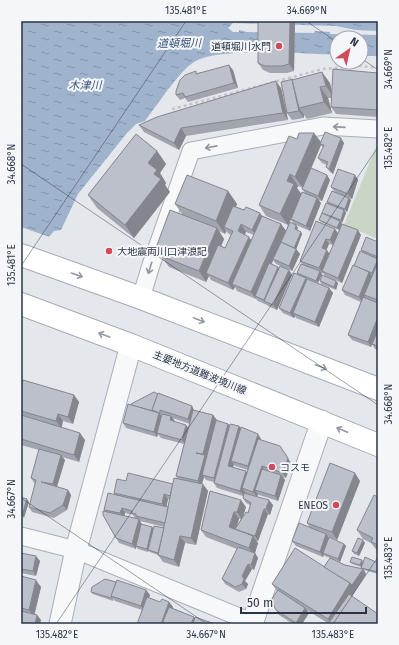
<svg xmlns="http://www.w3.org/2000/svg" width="399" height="645" font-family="'Fira Sans','Noto Sans JP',sans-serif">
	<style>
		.green { fill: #c9d6c5 }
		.water { fill: url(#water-ripples) }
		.pier { fill: #e4e7ec }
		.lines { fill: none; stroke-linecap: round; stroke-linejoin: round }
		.minor-casing { stroke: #a9aeb7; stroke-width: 19 }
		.tertiary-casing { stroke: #a9aeb7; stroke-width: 23 }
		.primary-casing { stroke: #a3abb8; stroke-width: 24 }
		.path { stroke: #c2c5cb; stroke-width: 2.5; stroke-dasharray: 3 3; stroke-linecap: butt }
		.minor { stroke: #f7f8fa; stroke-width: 17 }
		.tertiary { stroke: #f7f8fa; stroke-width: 21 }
		.primary { stroke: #fff; stroke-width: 22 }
		.wall { fill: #a1a5ae; fill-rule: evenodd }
		.shaded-wall { fill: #83868d }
		.building { fill: #bbc0ca; stroke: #83868d }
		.oneway { stroke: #9196a0 }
		.oneway2 { stroke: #959aa2 }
		.ticks { fill: none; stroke: #2b3445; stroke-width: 1; stroke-opacity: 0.45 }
		.poi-dot { fill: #d1495b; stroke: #f4f6f9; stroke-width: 1.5 }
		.labels { text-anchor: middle; stroke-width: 4; stroke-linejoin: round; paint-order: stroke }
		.poi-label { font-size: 10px; fill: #2b3445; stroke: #f4f6f9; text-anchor: end }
		.street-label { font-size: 10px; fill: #2b3445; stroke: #f4f6f9 }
		.water-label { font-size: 11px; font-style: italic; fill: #34527a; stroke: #f4f6f9 }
		.neatline { fill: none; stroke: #2b3445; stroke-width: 1.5 }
		.ticks-label { font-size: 10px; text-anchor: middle; fill: #2b3445 }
	</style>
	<defs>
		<pattern id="water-ripples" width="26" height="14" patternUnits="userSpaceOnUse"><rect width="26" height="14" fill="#9fb4cc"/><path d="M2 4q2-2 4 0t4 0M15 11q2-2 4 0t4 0" fill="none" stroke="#8293a7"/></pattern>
	</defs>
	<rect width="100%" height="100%" fill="#e4e7ec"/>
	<!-- green -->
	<polygon class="green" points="378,142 378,239 344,225"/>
	<!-- water -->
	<path class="water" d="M21,21h357v10l-22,-1 -20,-4 -103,-3 -5,5 5,4h6v-2l8,2 67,1 1,-2 15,1v2l48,1v21h-17v-18h-24v17c-32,-1 -118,-9 -143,7 -13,7 -39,46 -49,59l-9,3 -9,9 -49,61 -17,36 -7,1 -5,6 -28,80z"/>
	<!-- pier -->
	<polygon class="pier" points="21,227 50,237 21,317"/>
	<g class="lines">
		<defs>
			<g id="minor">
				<polyline points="141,298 151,265 191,151 323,126 378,129"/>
				<polyline points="21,536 76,550 256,624"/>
			</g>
			<g id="tertiary">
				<polyline points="60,624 76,550 131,345"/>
				<polyline points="252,624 322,421"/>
			</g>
			<g id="primary">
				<polyline points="21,255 141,298 378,389"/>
				<polyline points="21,304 131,345 378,445"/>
			</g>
		</defs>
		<!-- minor casing -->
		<use href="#minor" class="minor-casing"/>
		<!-- tertiary casing -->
		<use href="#tertiary" class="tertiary-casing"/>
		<!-- primary casing -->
		<use href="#primary" class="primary-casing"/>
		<!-- path -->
		<polyline class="path" points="172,109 323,69 361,66 378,68"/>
		<!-- minor -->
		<use href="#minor" class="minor"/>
		<!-- tertiary -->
		<use href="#tertiary" class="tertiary"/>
		<!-- primary -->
		<use href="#primary" class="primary"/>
	</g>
	<!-- wall -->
	<g class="wall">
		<polygon points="258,21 295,21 294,71 287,73 270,73 263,70 258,63"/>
		<polygon points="233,70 238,88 188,102 185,98 180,100 176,95 197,73"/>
		<polygon points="378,73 378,117 336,114 331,107 332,98 328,98 332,113 307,119 304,115 304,118 292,120 287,113 281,82 330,83 332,92"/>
		<polygon points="281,88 288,120 186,136 179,150 144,132 139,125"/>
		<path d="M314,133l7,9 23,1 -11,31 -3,-2 -4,-5 1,-2 -5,-2 -4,-5 5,-10 -2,-3 -10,23 16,7 3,5 -8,21 -4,-1 3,3 -11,28 -14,-6 2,3 -1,2 4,2 1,2 -6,15 4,5 -8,17 -16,-7 -3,-4 -1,4 6,3 1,1 10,2 3,5 -15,35 -9,-4 -1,-1 -9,-4 -2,-2 -19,-8 -2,-4 -2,3 -22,-10 -2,-4 -3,6 -37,-15 -8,-11 21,-42 -7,-10 53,-13 9,13 -1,3 45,17 5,7 2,-6 -22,-9 -7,-11 38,-66zM298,186l5,2 -1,1 3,4 -4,1 -4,-6zM291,220l3,4 -4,-2zM219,231l6,3 1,-3 3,3 2,1 -6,13 -4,-2 3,-7zM246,232l8,3 -3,5 -7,-5z"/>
		<polygon points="157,151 166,164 160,173 166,183 165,185 170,192 134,238 97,208 88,195"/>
		<path d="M355,175l3,5 -6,19 -3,-1 2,2 -4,12 -2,-1 1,2 -4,10 -2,-1 2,2 19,11 -19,48 -17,-7 -2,-3h-2l1,1 -4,9 -16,-6 5,3 22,8 4,5 -14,34 -23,-9 -1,-2 -1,2 -11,-5 -4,-5 20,-33 -2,-2 6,-8 -3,-4 35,-32 3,4 1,-3 -18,-8 -2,-2 4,-6 -1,-1 6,-9 -1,-2 8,-10 -4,-5zM329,244l4,1 -4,9 -3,-4z"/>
		<polygon points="378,242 378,350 375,349 372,344 371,347 352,340 348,335 361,302 345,295 342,290 362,252 361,250"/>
		<polygon points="320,281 338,283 336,290 321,284"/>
		<polygon points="21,387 74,395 79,402 73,424 63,421 62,427 85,440 79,462 62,457 65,460 57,487 68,490 71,495 67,510 54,518 32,512 29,507 35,484 31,478 39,450 21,445"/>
		<path d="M131,405l63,5 19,5 3,6 12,3 2,2 11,2 20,11v1l30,23 -5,15 -3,-1 2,3 -7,21 -19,-6 -1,-1 -1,3 16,8 -3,10 -2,-1 -10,27h-2l2,2 -3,10 3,5 -4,12 -2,-1 -7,12 3,3 -2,5 -7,3 -14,-8 -3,-5 15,-30 -31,-12 -5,-7 9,-39 36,16 -3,9 5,-3 2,-8 -4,-2 -3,-5v-2l-26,-8 -3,-5v-1l-8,-2 -2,-3 -2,7 6,7 -12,54 -11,-2 -6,24 -16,-5 -5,-7 -8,-3 -1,-1 -1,1 -10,-3 -2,-2v2l-17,-6 -3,-5 -12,-28 11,-15 -1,-2 12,-12 47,4 5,-6 -2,-3 8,-32 -23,-6 -3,-4 -1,3 -31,-9 -3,-5zM172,418l18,6 -2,4 -2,-3 -11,-3zM234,464l1,2 13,4 -1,3 -1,-2 -13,-4zM168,499l2,1 -2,7h-2zM125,513l8,2 2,3 3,1 -14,-3zM239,519h2l-4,7zM140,521l24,6v1h-11l-11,-4z"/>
		<polygon points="360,481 337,540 327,536 329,538 344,544 346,546 340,562 325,556 324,555 323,557 296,546 292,541 310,528 307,523"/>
		<polygon points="378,497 378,552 371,543 363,539 357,530"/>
		<polygon points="365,543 359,556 354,554 352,551"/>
		<polygon points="21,553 40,561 36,576 21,573"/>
		<polygon points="362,560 363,562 378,563 378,574 364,570 366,574 352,596 329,624 307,610 309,613 302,624 293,624 279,615 276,610 277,591 272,584 324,567 345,565 362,569 361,567 352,564 350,562"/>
		<polygon points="21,576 41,587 34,614 37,615 41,620 21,624"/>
		<polygon points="116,582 146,590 150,595 149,598 160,602 169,602 173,607 172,608 194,617 195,618 215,624 142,610 115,601 113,599 113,601 93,594 91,592"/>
	</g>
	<!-- shaded-wall -->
	<g class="shaded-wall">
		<polygon points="290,21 295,21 294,71 289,64"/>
		<polygon points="229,65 233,70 238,88 234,83"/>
		<polygon points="322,72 330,83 333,97 326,86"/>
		<polygon points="293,79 299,108 304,115 304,118 299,111"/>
		<polygon points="276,81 281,88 288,120 283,113"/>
		<polygon points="320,87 328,98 332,113 324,102"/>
		<polygon points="181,128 186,136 179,150 174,143"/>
		<polygon points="314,133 322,144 320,144 321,145 303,188 295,177"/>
		<polygon points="341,138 344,143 333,174 329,169"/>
		<polygon points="157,151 166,164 160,173 166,183 165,185 170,192 134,238 125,225 154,174 148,163"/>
		<polygon points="290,174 298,186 297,188 302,195 288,225 280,214 287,181"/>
		<polygon points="327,175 330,180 322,201 318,196"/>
		<polygon points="355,175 358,180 352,199 348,194"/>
		<polygon points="228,191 237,204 227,229 224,227 226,231 225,234 216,221"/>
		<polygon points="317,198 321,203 310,231 306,226"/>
		<polygon points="349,198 351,200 347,212 345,209"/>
		<polygon points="344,210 346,213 342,223 341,220"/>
		<polygon points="260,213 265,220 257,237 252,230"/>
		<polygon points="340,221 342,224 339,230 337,228"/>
		<polygon points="241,224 246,232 243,239 238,231"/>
		<polygon points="281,224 286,231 257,297 255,296 256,299 251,292"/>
		<polygon points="296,225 298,228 296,232 295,229"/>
		<polygon points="217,228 224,239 210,274 206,273 209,276 206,282 199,271"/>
		<polygon points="335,229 338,234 334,246 330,240"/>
		<polygon points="358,230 361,235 342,283 338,278"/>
		<polygon points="301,232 302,234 296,250 294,248"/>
		<polygon points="249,237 254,244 232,284 235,287 233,290 228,283"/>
		<polygon points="326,239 329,244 325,253 322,248"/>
		<polygon points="296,249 300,254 292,271 289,266"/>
		<polygon points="327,250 330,255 322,271 323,273 319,268"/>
		<polygon points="378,259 378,264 373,276 372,273"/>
		<polygon points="278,267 282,272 264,301 264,300"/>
		<polygon points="289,270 292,275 277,310 273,305"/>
		<polygon points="320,271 322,274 318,283 316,281"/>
		<polygon points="369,272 373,277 364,295 365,296 362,302 359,297"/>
		<polygon points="306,278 309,283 293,313 295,316 294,318 290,313"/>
		<polygon points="336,281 338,283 336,290 334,287"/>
		<polygon points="329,288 333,293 319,327 315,322"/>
		<polygon points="378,317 378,330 371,347 368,342"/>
		<polygon points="74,395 79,402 73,424 68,417"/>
		<polygon points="192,406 195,412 192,424 188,419"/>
		<polygon points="159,413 162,418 157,433 158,434 157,437 154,432"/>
		<polygon points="58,414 63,421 61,428 56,421"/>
		<polygon points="213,415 217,420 202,475 204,477 201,486 198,481 204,456 203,454"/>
		<polygon points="171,416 175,421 170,420"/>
		<polygon points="228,424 231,429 217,483 214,478"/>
		<polygon points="186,425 190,430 186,445 182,440"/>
		<polygon points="239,426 243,431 231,461 234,464 232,471 228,466"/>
		<polygon points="80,433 85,440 79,462 74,455"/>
		<polygon points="258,434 261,439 252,471 248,466"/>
		<polygon points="280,446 291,463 286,478 283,473"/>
		<polygon points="61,455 65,460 56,489 53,484"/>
		<polygon points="262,466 265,471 255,490 258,494 257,497 253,492"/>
		<polygon points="246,471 249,476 242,488 245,492 244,496 240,491"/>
		<polygon points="355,473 360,481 337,540 332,532"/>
		<polygon points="281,475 285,480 278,501 275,496"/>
		<polygon points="203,484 208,491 196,545 191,538"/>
		<polygon points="68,490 71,495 67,510 63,505"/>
		<polygon points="164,494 168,499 166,509 162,504"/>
		<polygon points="27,499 29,502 24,518 22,515"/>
		<polygon points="241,500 246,507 242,520 237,512"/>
		<polygon points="269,500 273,505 270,515 266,509"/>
		<polygon points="122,508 125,513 124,518 120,513"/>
		<polygon points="264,509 268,514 258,541 255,536"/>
		<polygon points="234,512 239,519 234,534 229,527"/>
		<polygon points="139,519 142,525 136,546 136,549 132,544"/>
		<polygon points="152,527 154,529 148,550 148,552 147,549"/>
		<polygon points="326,534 330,539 323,553 324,555 323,557 320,552"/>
		<polygon points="180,536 185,543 179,567 174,560"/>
		<polygon points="253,536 258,543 254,556 249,548"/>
		<polygon points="363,540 365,543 359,556 357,553"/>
		<polygon points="344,544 346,546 340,562 338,559"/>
		<polygon points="255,553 258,558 254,570 251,565"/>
		<polygon points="36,556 40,561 36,576 33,571"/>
		<polygon points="362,560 363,563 362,568 360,565"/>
		<polygon points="248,564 252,569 245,581 248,584 246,589 242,584 242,576"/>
		<polygon points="363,569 366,574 334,624 331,624 328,619 350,583"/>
		<polygon points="36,580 41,587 34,617 29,610"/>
		<polygon points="146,590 150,595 144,611 141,606"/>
		<polygon points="169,602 173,607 166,624 161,624"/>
		<polygon points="305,608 309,613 302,624 296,624 296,623"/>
		<polygon points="37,615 41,620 40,624 35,624"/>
		<polygon points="194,617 198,622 197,624 191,624"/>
	</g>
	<!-- building -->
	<g class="building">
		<polygon points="258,21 290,21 289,64 282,66 265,66 258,63"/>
		<polygon points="229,65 234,83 185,97 183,93 176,95 176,91 180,80 185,75 196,71 196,74"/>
		<polygon points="333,69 378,73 378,110 331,107"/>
		<polygon points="322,72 326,86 320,87 324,102 299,108 292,80"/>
		<polygon points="293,79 292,80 299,111 287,113 281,82"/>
		<polygon points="276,81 283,113 181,128 174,143 139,125 157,117"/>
		<polygon points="325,132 341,138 329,169 326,167 328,162 318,158 324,145 320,144"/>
		<polygon points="299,133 314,133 295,177 290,174 287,181 294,184 280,214 259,205 289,136 297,139"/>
		<polygon points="136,134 157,151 148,163 157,170 154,174 161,179 125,225 88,195"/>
		<polygon points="311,168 327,175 318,196 302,189"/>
		<polygon points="338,169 355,175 348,194 331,187"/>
		<polygon points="187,175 228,191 216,221 175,204"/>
		<polygon points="332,191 349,198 345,209 327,202"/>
		<polygon points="302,192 317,198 306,226 291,219"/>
		<polygon points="326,203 344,210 341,220 322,213"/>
		<polygon points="233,206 244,210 246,207 260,213 252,230 241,224 238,231 249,237 228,283 206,273 218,245 225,248 233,231 224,227"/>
		<polygon points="170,210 217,228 199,271 161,256 157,245"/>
		<polygon points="322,213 340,221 337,228 319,220"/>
		<polygon points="262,216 281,224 251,292 232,284"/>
		<polygon points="316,221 335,229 330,240 326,239 322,248 327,250 319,268 300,261"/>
		<polygon points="290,222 296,225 295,229 301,232 294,248 281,242"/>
		<polygon points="342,224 358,230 338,278 322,271"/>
		<polygon points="366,237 378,242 378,257 361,250"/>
		<polygon points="281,242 296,249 289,266 273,259"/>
		<polygon points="360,251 378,259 372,273 354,266"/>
		<polygon points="378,262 378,300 364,295"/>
		<polygon points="269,263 278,267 264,300 255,296"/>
		<polygon points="301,264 320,271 316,281 297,273"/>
		<polygon points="353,265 369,272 359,297 342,290"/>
		<polygon points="280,266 289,270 273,305 264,301"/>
		<polygon points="294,273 306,278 290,313 279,308"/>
		<polygon points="322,275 336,281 334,287 320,281"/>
		<polygon points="307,279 329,288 315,322 293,313"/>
		<polygon points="363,297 378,303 378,317 368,342 348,335"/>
		<polygon points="378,330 378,346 372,344"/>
		<polygon points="23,380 74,395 68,417 58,414 56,421 21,411 21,387"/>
		<polygon points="154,392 158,394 152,410 153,411 131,405 131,404"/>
		<polygon points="158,393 192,406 188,419 160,410 160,413 152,410"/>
		<polygon points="128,404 159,413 154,432 123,423"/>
		<polygon points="193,410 213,415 203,454 196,453 205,455 198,481 176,476"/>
		<polygon points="162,414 171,416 170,420 186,425 182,440 157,433"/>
		<polygon points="21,415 80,433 74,455 21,439"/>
		<polygon points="216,420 228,424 214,478 202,475"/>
		<polygon points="230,424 239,426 228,466 246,471 240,491 214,483"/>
		<polygon points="241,427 258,434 248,466 231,461"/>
		<polygon points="258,439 280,446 288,458 283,473 262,466 253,492 242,488"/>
		<polygon points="39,449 61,455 53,484 41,482 68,490 63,505 50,513 29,507 36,480 31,478"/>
		<polygon points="330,463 355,473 332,532 307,523"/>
		<polygon points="262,469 281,475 275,496 255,490"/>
		<polygon points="128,473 173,484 170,496 164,494 162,504 114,493 117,479 126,481"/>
		<polygon points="174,478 203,484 191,538 180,536 174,560 158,555"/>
		<polygon points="210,491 241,500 237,512 234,512 229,527 253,536 249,548 201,530"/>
		<polygon points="108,493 168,507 165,523 136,516 136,514 132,513 132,511 122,508 120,513 104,510"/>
		<polygon points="244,493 269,500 266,509 264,509 255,536 235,529 246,512 248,513 251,503 243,498"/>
		<polygon points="374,495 378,497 378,545 371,542 373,538 357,530"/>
		<polygon points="21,497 27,499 22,515 21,515"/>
		<polygon points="103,511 139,519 132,544 116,538 103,515"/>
		<polygon points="299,523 326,534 320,552 292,541"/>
		<polygon points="141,524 152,527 147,549 136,546"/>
		<polygon points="154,526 164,528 158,553 148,550"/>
		<polygon points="329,537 344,544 338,559 323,553"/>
		<polygon points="358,538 363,540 357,553 352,551"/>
		<polygon points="238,547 255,553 251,565 248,564 242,576 244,579 242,584 235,587 222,579"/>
		<polygon points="295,548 350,583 328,619 272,584"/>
		<polygon points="21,553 36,556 33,571 21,569"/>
		<polygon points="352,557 362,560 360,565 350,562"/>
		<polygon points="365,557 378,563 378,572 361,568"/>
		<polygon points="330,558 345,565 363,569 352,585 350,583 324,567"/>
		<polygon points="21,576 36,580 29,610 21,608"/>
		<polygon points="105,579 116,582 111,598 91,592 92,587"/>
		<polygon points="117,580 146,590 141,606 111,596"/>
		<polygon points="278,590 305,608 296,623 276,610 271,600"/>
		<polygon points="349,594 378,614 378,624 328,624"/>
		<polygon points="147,597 160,602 162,599 169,602 161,624 137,624"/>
		<polygon points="169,607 194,617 191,624 162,624"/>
		<polygon points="21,611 37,615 35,624 21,624"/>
		<polygon points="195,617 215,624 193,624"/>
	</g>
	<!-- one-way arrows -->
	<defs><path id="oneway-shaft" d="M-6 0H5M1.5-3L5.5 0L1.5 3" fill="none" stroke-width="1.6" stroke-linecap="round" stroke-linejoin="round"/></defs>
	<g class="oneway">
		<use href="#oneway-shaft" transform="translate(339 127) rotate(-176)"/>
		<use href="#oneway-shaft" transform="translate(211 147) rotate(169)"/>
		<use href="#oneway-shaft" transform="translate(150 268) rotate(107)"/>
	</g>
	<g class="oneway2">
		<use href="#oneway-shaft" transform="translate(77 275) rotate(19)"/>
		<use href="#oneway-shaft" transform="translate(199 320) rotate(21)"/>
		<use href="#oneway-shaft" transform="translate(104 335) rotate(-160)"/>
		<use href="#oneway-shaft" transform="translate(321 367) rotate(21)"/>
		<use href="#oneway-shaft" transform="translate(342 430) rotate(-157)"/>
	</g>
	<!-- ticks -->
	<path class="ticks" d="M306,21l31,21M361,58l17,12M21,164l357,241M21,266l165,-245M21,498l186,126M56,624l322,-477M333,624l45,-67"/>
	<!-- markers -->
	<g class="poi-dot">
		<circle cx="279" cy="46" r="4"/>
		<circle cx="109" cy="251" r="4"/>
		<circle cx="272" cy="467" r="4"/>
		<circle cx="336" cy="505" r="4"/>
	</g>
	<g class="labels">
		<!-- poi labels -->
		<g class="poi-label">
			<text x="271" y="50">道頓堀川水門</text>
			<text x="117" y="255" text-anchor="start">大地震両川口津浪記</text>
			<text x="280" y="471" text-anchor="start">コスモ</text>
			<text x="328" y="509">ENEOS</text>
		</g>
		<!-- street labels -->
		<g class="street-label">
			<text transform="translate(200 372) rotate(22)" y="4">主要地方道難波境川線</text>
		</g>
		<!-- water labels -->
		<g class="water-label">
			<text transform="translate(179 43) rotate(-1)" y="4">道頓堀川</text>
			<text x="85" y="89">木津川</text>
		</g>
	</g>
	<!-- border -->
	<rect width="399" height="645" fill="none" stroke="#f4f6f9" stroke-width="44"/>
	<!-- north arrow -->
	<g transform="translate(349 50) rotate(34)"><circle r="19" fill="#f4f6f9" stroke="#a4a8b1"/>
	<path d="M0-3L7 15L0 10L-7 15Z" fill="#d1495b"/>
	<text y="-6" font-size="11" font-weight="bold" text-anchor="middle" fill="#2b3445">N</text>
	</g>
	<!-- scale -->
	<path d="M241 607v6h125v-6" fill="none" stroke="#2b3445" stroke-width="2"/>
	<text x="247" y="607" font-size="12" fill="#2b3445" stroke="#f4f6f9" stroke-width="3" paint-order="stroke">50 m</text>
	<rect x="22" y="22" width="355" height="601" class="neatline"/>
	<g class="ticks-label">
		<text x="186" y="14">135.481°E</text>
		<text x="307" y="14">34.669°N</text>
		<text transform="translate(388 69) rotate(-90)" y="4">34.669°N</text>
		<text transform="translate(388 148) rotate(-90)" y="4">135.482°E</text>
		<text transform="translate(11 164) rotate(-90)" y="4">34.668°N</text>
		<text transform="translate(11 265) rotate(-90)" y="4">135.481°E</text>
		<text transform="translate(388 404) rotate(-90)" y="4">34.668°N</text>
		<text transform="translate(11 499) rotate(-90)" y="4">34.667°N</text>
		<text transform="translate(388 558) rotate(-90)" y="4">135.483°E</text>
		<text x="57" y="638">135.482°E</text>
		<text x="206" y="638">34.667°N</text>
		<text x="333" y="638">135.483°E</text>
	</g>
</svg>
